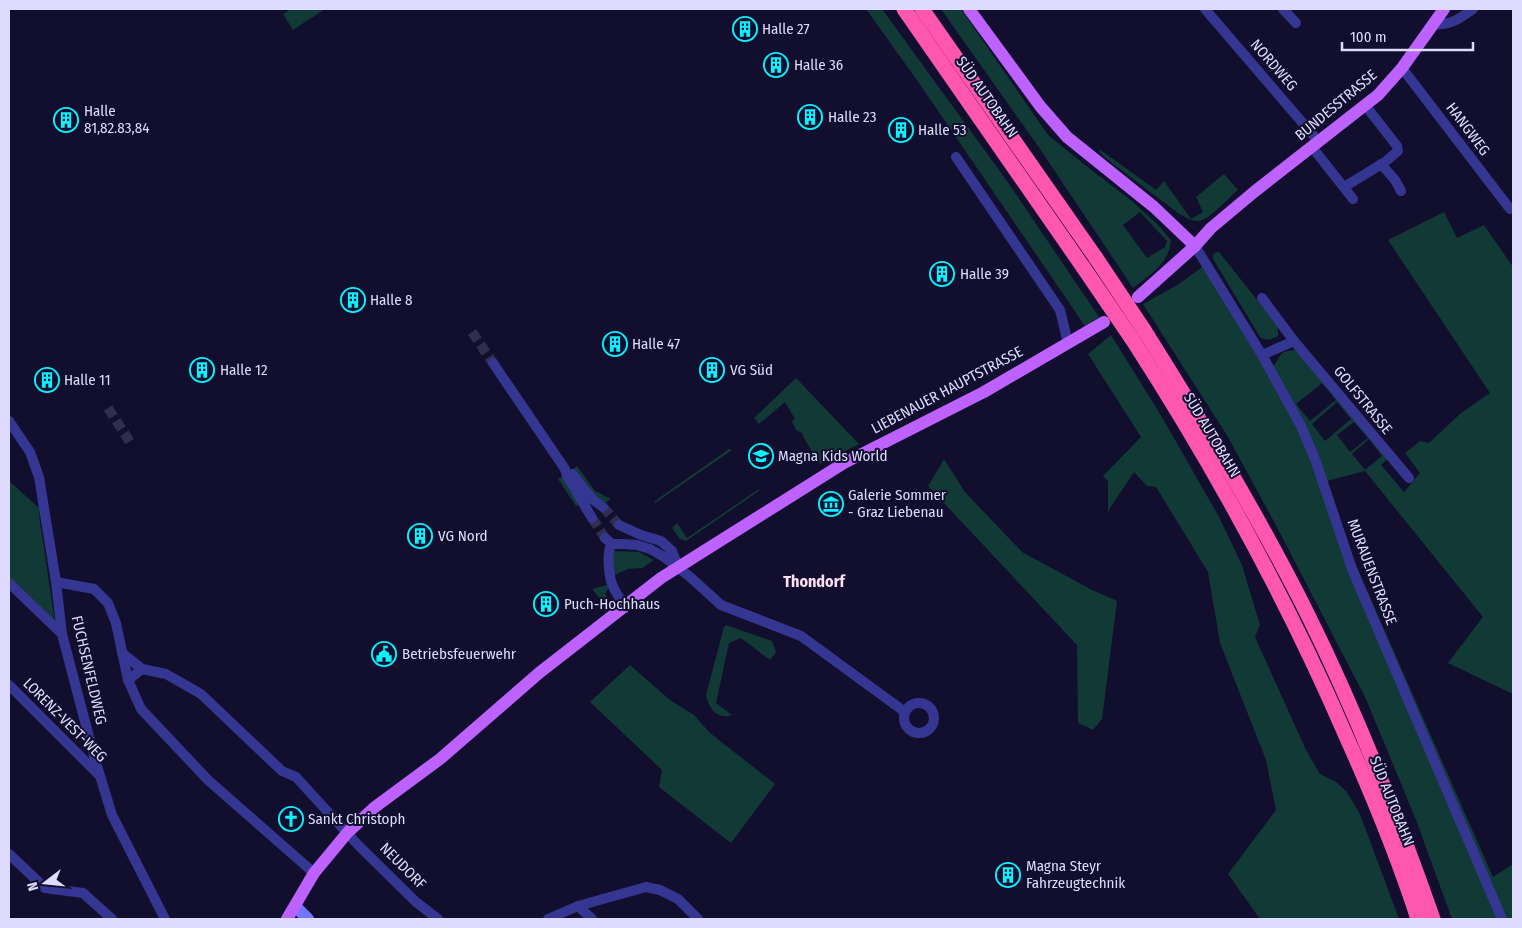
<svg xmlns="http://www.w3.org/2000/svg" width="1522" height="928" font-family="'Fira Sans Condensed',sans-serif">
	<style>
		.green { fill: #113935; fill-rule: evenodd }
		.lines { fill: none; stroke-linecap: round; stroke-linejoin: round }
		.street-tunnel { stroke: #312e4d; stroke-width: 10; stroke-dasharray: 10 5; stroke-linecap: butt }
		.street { stroke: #353691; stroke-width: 10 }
		.secondary { stroke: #7276ff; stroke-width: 12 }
		.primary { stroke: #bd62ff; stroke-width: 12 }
		.highway { stroke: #ff56b0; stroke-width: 15 }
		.highway-bridge { stroke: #ff56b0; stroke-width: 15 }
		.labels { text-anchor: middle; stroke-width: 4; stroke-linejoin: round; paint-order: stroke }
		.poi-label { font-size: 15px; fill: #dedbff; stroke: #120f2e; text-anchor: start }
		.street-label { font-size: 15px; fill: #dedbff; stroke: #120f2e }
		.neighbourhood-label { font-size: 16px; font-weight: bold; fill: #ffddf4; stroke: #120f2e }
	</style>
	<rect width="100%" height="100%" fill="#120f2e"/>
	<!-- green -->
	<g class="green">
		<polygon points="291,9 325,9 293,30 283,14"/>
		<polygon points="866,9 882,9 1007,181 1099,317 1085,326 919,83"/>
		<path d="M941,9h20l87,126 42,34 42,32 26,24 13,15c-2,24 -20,34 -38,48l-93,-139zM1140,212l27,29 -2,6 -18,11 -24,-33z"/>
		<path d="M1099,149l57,41 8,-9 27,38 12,-7 -7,-15 28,-23 14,16c-9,7 -30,32 -41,31 -7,0 -13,-5 -19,-8l-74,-56 -5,-6z"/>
		<path d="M1444,212l13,26 27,-13 29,42v427l-65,-31 35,-46 -118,-146 -42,11 32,81 138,314 20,-13v55h-61l-36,-99 -50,-121 -87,-168 -51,-94 -85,-133 36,-20 27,-20 65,106c12,-16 6,-20 30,-20l89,107 -9,8 23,27 16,-19 -15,-20 15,-12 9,2 32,-30 29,-20 -102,-153zM1322,383l14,17 -26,21 -14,-17zM1337,402l14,17 -26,22 -13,-17zM1354,422l14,16 -18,14 -13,-17zM1369,439l13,17 -17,14 -13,-16z"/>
		<path d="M1217,252h2l58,73 1,5v6c-8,4 -11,5 -18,1l-47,-78v-5z"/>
		<polygon points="1111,335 1162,417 1219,517 1242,565 1260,625 1255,637 1306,750 1320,774 1336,782 1346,791 1360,814 1399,919 1260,919 1228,874 1276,810 1266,760 1220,643 1208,572 1156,487 1147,486 1134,472 1110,508 1108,514 1108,481 1103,476 1141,437 1088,354"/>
		<path d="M796,378l63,66 -39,20c-5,-10 -15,-21 -18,-31l-6,-3 -4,-9 3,-2 -10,-17 -26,22 -5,-6z"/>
		<polygon points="729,449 732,450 655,503 655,501"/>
		<polygon points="944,459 965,492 1022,552 1092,590 1117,601 1102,719 1093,730 1078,723 1077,645 928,486"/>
		<polygon points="577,466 595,491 611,499 605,503 593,496 572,470"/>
		<polygon points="563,476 575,495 578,505 576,506 558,479"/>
		<polygon points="9,481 39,508 40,522 55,622 9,577"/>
		<polygon points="759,489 759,491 686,541 680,539 672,528 677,523 687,538"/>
		<polygon points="613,551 639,552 654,560 642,568 628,569 613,576"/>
		<polygon points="607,585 609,587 605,594 607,596 604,603 592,589"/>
		<path d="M726,625l46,16 4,11 -6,8 -29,-22 -12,5 -13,60 16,12c-15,5 -23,-6 -26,-20l18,-68z"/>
		<polygon points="630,665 670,700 694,715 710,733 775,784 731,843 659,787 662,770 590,702"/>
	</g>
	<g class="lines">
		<!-- street-tunnel -->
		<g class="street-tunnel">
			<polyline points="472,332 493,363"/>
			<polyline points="108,408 130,442"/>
			<polyline points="603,507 619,525"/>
			<polyline points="592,518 605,538"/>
		</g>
		<!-- street -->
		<g class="street">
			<polyline points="1205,9 1319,142"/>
			<polyline points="1283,9 1296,23"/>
			<path d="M1434,25c19,-1 25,-6 39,-16"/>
			<polyline points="1402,68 1510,209"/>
			<polyline points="1312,147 1353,199"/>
			<polyline points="956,157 1060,310 1068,343"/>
			<polyline points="1381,164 1395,180 1401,191"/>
			<polyline points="1344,187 1385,162 1398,151 1397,146 1365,105"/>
			<polyline points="1195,246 1262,355 1301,426 1316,462 1352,569 1502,919"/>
			<polyline points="1262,298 1294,341 1409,478"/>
			<polyline points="1262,355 1294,341"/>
			<polyline points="493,363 565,469 567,476 592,518"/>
			<polyline points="9,421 30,452 39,477 56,582 62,634 94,756 112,815 165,919"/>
			<polyline points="572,474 593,500 603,507"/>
			<polyline points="619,525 641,535 661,541 672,551 678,566"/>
			<polyline points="605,538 612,544"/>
			<polyline points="612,544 623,544 637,545 650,549 664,557 689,576 721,605 801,636 905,712"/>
			<path d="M612,544c-6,6 -3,32 0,40 3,8 8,15 13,21"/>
			<polyline points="56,582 94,589 108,603 116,623 128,680 141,709 208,780 314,873"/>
			<polyline points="9,583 62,634"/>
			<polyline points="122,653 142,669"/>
			<polyline points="128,680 142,669 166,674 201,694 282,771 296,777 359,846 416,902 438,919"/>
			<polyline points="9,685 99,775"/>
			<circle cx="919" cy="718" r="15"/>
			<polyline points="9,854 45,888 83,893 112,919"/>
			<polyline points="578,906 592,919"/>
			<polyline points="548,919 578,906 646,887 660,890 678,899 698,919"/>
		</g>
		<!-- secondary -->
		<polyline class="secondary" points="295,906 308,919"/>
		<!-- primary -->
		<g class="primary">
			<polyline points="969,9 1040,106 1067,137 1154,207 1195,246"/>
			<polyline points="1138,297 1195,246 1211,228 1254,192 1378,95 1402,68 1444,9"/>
			<polyline points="287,919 314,873 348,832 375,807 440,759 539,673 661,578 844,463 984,392 1104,322"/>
		</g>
		<!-- highway -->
		<g class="highway">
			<polyline points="904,9 1083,267"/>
			<polyline points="922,9 1096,258"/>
			<path d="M1144,330c59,94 115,187 164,285 49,99 89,201 125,304"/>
			<path d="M1132,339c82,127 154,258 214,397 27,60 52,121 72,183"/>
		</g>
		<!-- highway-bridge -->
		<g class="highway-bridge">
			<polyline points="1096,258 1144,330"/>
			<polyline points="1083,267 1132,339"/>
		</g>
	</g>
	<!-- icons -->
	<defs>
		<symbol id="building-ring" viewBox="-11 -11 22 22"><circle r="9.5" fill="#120f2e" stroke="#07f3ff" stroke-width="1.5"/><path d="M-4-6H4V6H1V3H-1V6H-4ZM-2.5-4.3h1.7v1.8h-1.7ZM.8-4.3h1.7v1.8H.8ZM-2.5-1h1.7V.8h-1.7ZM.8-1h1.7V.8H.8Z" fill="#07f3ff"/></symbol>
		<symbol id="school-ring" viewBox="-11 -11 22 22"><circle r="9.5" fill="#120f2e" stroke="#07f3ff" stroke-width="1.5"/><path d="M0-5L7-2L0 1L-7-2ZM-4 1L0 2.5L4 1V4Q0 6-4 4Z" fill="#07f3ff"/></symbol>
		<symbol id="museum-ring" viewBox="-11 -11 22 22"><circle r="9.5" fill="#120f2e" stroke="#07f3ff" stroke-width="1.5"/><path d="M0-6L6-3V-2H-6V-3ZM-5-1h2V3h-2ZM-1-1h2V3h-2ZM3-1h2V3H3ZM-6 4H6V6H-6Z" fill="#07f3ff"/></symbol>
		<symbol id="civic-ring" viewBox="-11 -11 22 22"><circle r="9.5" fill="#120f2e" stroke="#07f3ff" stroke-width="1.5"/><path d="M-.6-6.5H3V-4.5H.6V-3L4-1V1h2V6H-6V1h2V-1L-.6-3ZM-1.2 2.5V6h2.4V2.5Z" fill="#07f3ff"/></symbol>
		<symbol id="church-ring" viewBox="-11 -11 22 22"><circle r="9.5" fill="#120f2e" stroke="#07f3ff" stroke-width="1.5"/><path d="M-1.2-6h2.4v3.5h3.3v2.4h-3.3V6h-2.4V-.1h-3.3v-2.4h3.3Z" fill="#07f3ff"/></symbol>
	</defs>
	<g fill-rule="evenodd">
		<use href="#building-ring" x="731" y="15" width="28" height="28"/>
		<use href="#building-ring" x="762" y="51" width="28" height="28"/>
		<use href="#building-ring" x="796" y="103" width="28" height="28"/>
		<use href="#building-ring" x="52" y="106" width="28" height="28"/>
		<use href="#building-ring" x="887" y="116" width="28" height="28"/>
		<use href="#building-ring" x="928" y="260" width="28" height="28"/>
		<use href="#building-ring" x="339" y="286" width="28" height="28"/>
		<use href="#building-ring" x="601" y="330" width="28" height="28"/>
		<use href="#building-ring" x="188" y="356" width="28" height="28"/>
		<use href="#building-ring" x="698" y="356" width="28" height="28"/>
		<use href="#building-ring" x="33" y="366" width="28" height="28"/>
		<use href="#school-ring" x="747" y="442" width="28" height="28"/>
		<use href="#museum-ring" x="817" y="490" width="28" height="28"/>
		<use href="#building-ring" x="406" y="522" width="28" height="28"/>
		<use href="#building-ring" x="532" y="590" width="28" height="28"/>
		<use href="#civic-ring" x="370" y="640" width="28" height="28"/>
		<use href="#church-ring" x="277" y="805" width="28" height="28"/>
		<use href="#building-ring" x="994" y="861" width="28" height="28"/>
	</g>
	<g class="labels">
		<!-- poi labels -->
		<g class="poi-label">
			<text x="762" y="34">Halle 27</text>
			<text x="794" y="70">Halle 36</text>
			<text x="84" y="116">Halle<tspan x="84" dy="17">81,82.83,84</tspan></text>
			<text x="828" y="122">Halle 23</text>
			<text x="918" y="135">Halle 53</text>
			<text x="960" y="279">Halle 39</text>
			<text x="370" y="305">Halle 8</text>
			<text x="632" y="349">Halle 47</text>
			<text x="220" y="375">Halle 12</text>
			<text x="730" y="375">VG Süd</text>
			<text x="64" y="385">Halle 11</text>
			<text x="778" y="461">Magna Kids World</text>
			<text x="848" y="500">Galerie Sommer<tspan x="848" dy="17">- Graz Liebenau</tspan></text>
			<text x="438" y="541">VG Nord</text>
			<text x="564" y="609">Puch-Hochhaus</text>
			<text x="402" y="659">Betriebsfeuerwehr</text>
			<text x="308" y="824">Sankt Christoph</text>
			<text x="1026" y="871">Magna Steyr<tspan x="1026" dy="17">Fahrzeugtechnik</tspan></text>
		</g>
		<!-- street labels -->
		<g class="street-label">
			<text transform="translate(1274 65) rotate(49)" y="5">NORDWEG</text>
			<text transform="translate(987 97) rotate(55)" y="5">SÜD AUTOBAHN</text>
			<text transform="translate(1336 105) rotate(-40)" y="5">BUNDESSTRASSE</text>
			<text transform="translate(1468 129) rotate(53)" y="5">HANGWEG</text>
			<text transform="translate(947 390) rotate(-28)" y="5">LIEBENAUER HAUPTSTRASSE</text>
			<text transform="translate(1363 400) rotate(51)" y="5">GOLFSTRASSE</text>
			<text transform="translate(1212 435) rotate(59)" y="5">SÜD AUTOBAHN</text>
			<text transform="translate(1372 572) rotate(69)" y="5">MURAUENSTRASSE</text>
			<text transform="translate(89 670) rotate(77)" y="5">FUCHSENFELDWEG</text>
			<text transform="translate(65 720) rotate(45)" y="5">LORENZ-VEST-WEG</text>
			<text transform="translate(1392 801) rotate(68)" y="5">SÜD AUTOBAHN</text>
			<text transform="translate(403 866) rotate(45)" y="5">NEUDORF</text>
		</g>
		<!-- neighbourhood labels -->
		<g class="neighbourhood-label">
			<text x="814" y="587">Thondorf</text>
		</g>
	</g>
	<!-- border -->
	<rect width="1522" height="928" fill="none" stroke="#dedbff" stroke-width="20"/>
	<!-- north arrow -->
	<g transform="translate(45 883) rotate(254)" stroke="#120f2e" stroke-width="4" paint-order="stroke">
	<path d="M0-4L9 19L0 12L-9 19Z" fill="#dedbff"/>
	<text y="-8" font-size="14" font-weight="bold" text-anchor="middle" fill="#dedbff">N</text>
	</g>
	<!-- scale -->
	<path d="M1342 42v8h131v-8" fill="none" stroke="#dedbff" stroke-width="2.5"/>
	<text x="1350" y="42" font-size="15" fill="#dedbff" stroke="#120f2e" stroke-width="4" paint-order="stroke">100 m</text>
</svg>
